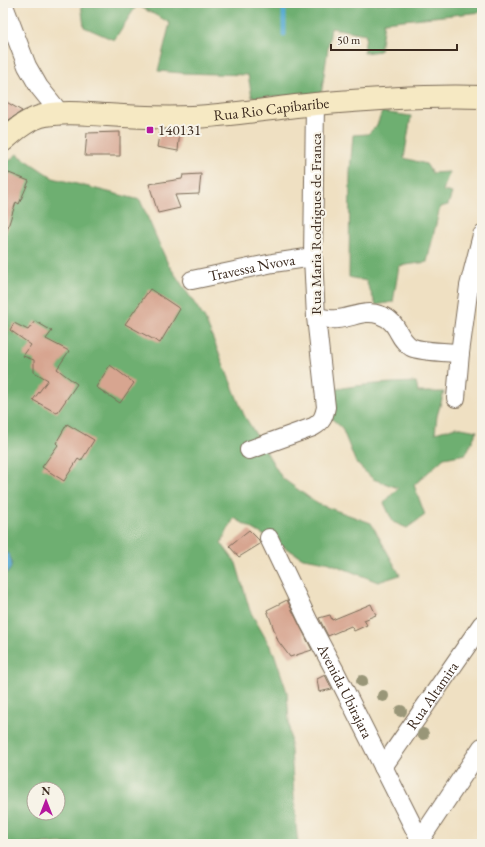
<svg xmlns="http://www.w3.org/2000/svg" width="485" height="847" font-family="'EB Garamond',serif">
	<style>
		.forest { fill: #6eaf71; stroke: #546c48; fill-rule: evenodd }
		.water { fill: #57abd3; stroke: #496a78 }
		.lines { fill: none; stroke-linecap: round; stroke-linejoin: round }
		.stream { stroke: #57abd3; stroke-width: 5 }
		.building { fill: #d7a590 }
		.street-casing { stroke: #7a6a57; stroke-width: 20 }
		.secondary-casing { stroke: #7a6a57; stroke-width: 24 }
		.street { stroke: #fff; stroke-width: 18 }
		.secondary { stroke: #f6e9c3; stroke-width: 22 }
		.tree { fill: #999678 }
		.poi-dot { fill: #b5179e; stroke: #f7f3e8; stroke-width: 1.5 }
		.labels { text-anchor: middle; stroke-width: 4; stroke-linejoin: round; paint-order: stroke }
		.street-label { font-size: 15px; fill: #3b2a1e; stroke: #f7f3e8 }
		.poi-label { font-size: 15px; fill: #3b2a1e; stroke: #f7f3e8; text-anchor: start }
	</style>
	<rect width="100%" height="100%" fill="#f7f3e8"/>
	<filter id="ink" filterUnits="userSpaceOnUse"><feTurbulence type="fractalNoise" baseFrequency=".025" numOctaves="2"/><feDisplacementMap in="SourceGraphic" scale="8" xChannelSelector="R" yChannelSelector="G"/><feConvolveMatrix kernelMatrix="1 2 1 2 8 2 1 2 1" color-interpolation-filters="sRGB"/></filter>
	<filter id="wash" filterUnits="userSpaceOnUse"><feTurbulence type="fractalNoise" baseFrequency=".012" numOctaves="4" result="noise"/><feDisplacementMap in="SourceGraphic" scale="16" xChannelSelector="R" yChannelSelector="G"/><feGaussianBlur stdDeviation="0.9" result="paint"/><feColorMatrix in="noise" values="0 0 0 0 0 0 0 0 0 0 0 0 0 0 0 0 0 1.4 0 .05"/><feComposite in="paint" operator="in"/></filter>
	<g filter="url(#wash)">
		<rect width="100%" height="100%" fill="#efe0c2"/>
		<!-- forest -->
		<g class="forest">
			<polygon points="81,3 482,3 482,12 384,22 380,51 364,53 366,34 331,28 321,95 252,97 248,75 182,73 158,71 170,23 137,5 114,40 84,27"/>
			<polygon points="382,112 411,116 404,158 426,164 432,173 449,172 443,191 452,193 448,205 440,207 427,262 399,266 393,302 376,305 366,281 349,277 350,171 353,135 368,134 377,125"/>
			<path d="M17,154l36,24 87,22 28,64 37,55 39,96 38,63 36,26 53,19 29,52 -22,7 -51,-20 -24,-4 -69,-40 -13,25 15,20 14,48 24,42 13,39 9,133 2,19h-295v-678zM34,789h24v24h-24z"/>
			<path d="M416,382l2,10h26l-7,24 -2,17 21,-6 21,4 -11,23 -22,4 -30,27 11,30 -18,13 -14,-6 -9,-19 14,-15 -25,-9 -17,-16 -14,-35 -13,-12 2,-12 6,-15c26,-5 53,-6 79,-7z"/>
		</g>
		<!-- water -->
		<path class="water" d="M3,553h5c4,6 6,13 0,19l-5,1z"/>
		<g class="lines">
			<!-- stream -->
			<polyline class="stream" points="284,34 284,9 285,3"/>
		</g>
		<g id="blocks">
			<!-- building -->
			<g class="building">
				<polygon points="3,100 22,111 3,124"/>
				<polygon points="160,130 180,130 178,151 157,147"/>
				<polygon points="120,132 120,156 85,156 87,133"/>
				<polygon points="9,173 29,181 19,204 16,202 6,233 3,232 3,182"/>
				<polygon points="201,174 199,194 175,195 180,208 158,213 149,184 182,179 183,175"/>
				<polygon points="150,289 180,309 160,343 125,324"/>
				<polygon points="35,321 52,331 46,339 69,351 57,369 77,384 57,413 33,400 48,380 34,372 34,360 23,356 31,345 10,330 14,323 28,330"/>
				<polygon points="110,365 134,383 120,403 96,387"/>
				<polygon points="67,424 94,440 81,461 78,459 64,481 42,467 58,445 56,443"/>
				<polygon points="249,530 259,540 260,544 239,557 229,546"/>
				<polygon points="287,600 312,650 290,657 278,641 267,610"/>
				<polygon points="371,604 376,615 364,620 367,625 354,631 351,626 328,636 319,618 330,615 332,620"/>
				<polygon points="325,675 332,689 319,692 317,679"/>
			</g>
		</g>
	</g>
	<g filter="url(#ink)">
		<use href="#blocks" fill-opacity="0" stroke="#7a6a57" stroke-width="1"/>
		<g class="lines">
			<defs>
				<g id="street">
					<polyline points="3,3 27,66 39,87 60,113"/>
					<path id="s1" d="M192,280l81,-17 40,-6"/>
					<path d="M316,317c7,1 15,3 21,2 15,-1 28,-10 43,-4 20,7 16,23 31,32 10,5 37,5 49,6"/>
					<polyline points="456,398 460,353 469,286 482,235"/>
					<path d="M249,450l64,-23c9,-5 11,-10 13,-20l-10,-90 -3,-60 2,-153"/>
					<path id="s2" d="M269,538l40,84 26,49 87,173"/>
					<path id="s3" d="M383,767l99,-143"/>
					<polyline points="420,840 482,747"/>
				</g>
				<g id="secondary">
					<path id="s4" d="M3,141c12,-11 26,-23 43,-26 20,-4 41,-1 61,0 28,2 56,3 85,2 41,-2 82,-9 123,-13 56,-5 112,-9 167,-7"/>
				</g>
			</defs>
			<!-- street casing -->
			<use href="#street" class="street-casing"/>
			<!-- secondary casing -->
			<use href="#secondary" class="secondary-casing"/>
			<!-- street -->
			<use href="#street" class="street"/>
			<!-- secondary -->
			<use href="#secondary" class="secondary"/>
		</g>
		<!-- trees -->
		<g class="tree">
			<circle cx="362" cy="681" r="6"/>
			<circle cx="383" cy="696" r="6"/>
			<circle cx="401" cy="711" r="6"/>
			<circle cx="423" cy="734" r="6"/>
		</g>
	</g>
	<!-- markers -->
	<rect class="poi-dot" x="146" y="126" width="8" height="8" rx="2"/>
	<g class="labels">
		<!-- street labels -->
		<g class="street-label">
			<text dy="5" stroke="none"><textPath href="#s4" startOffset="277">Rua Rio Capibaribe</textPath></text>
			<text transform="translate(316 224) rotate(-90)" y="5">Rua Maria Rodrigues de Franca</text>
			<text dy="5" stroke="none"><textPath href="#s1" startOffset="61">Travessa Nvova</textPath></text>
			<text dy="5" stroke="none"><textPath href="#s2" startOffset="171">Avenida Ubirajara</textPath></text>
			<text dy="5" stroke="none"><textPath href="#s3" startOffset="87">Rua Altamira</textPath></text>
		</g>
		<!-- poi labels -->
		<g class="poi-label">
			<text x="158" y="135">140131</text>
		</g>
	</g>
	<!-- margin -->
	<rect width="485" height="847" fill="none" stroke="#f7f3e8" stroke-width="16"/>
	<!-- north arrow -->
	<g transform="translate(46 801)"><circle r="19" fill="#f7f3e8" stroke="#aca397"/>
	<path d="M0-3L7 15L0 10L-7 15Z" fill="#b5179e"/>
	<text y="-6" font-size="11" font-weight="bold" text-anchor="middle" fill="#3b2a1e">N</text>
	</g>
	<!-- scale -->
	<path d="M331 44v6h126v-6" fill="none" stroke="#3b2a1e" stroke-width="2"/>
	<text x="337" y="44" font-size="12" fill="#3b2a1e" stroke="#f7f3e8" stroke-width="3" paint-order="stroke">50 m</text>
</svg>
